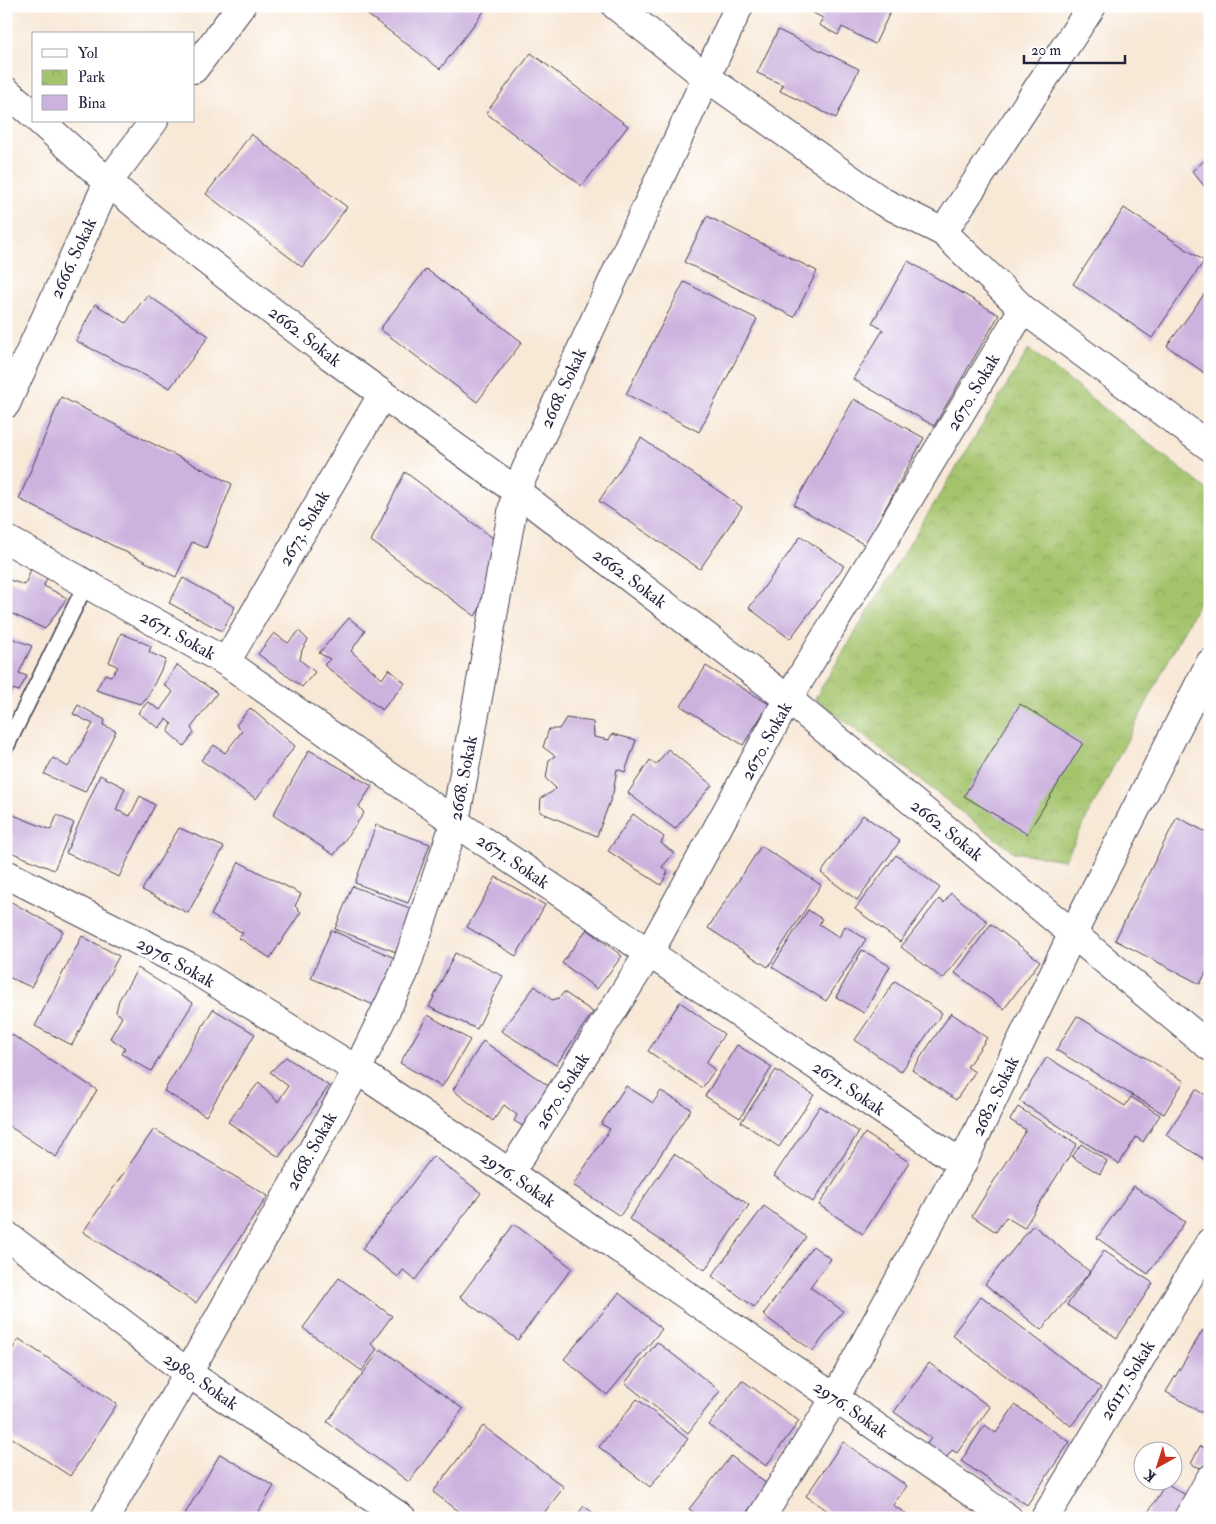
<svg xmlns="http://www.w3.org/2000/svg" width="1216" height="1524" font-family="'IM FELL Double Pica',serif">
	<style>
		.park { fill: url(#park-crowns); stroke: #637354 }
		.building { fill: #ccb2de }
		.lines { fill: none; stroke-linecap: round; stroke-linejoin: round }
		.lane-casing { stroke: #424052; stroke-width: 18 }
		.street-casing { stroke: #424052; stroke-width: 30 }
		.lane { stroke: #fff; stroke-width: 15 }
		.street { stroke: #fff; stroke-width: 28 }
		.labels { text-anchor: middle; stroke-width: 4.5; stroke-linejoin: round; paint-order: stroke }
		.street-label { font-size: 18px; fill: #22223b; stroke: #fff }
	</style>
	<defs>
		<pattern id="park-crowns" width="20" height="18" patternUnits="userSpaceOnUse" patternTransform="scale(1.25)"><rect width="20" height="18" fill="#a4c46c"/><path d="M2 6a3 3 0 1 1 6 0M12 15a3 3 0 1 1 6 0" fill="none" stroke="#8da85e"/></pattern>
	</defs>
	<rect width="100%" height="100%" fill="#fff"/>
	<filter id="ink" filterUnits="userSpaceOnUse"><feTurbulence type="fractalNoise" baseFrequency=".02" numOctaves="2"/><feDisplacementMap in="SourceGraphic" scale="10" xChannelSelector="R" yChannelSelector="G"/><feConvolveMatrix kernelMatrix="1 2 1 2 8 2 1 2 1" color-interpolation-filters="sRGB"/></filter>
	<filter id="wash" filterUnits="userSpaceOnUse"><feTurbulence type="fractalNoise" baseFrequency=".0096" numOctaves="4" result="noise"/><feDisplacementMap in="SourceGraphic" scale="20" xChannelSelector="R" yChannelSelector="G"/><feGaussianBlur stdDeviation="1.12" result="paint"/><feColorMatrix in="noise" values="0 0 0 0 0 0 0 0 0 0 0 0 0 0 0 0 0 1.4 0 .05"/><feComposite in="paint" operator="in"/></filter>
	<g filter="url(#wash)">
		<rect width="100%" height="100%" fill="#f8e8d6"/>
		<!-- park -->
		<polygon class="park" points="1029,349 1210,492 1210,580 1065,860 1013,852 815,698"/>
		<g id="blocks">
			<!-- building -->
			<g class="building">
				<polygon points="356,6 480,6 485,10 440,69"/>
				<polygon points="800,6 893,6 875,44 842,27 838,35 819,25 823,18"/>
				<polygon points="778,30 859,69 836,118 780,91 783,85 757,73"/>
				<polygon points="531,53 628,126 582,186 486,113"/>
				<polygon points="251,134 347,207 302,267 206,194"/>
				<polygon points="1210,156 1210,193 1192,171"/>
				<polygon points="1124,208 1204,261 1152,338 1073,284"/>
				<polygon points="707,216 817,271 794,317 684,262"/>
				<polygon points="908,261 999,315 934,426 853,379 883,330 872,323"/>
				<polygon points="426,269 522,342 477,402 380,329"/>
				<polygon points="684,282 757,319 699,432 626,394"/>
				<polygon points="1210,286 1210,377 1167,346"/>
				<polygon points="147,295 209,336 170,388 76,341 95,304 126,323"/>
				<polygon points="61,397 232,484 206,548 192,542 176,577 19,499"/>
				<polygon points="854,399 924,438 865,545 794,505"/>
				<polygon points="641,438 742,507 700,569 599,501"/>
				<polygon points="405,472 501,544 486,571 493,578 486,598 475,616 371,541"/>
				<polygon points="801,536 844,566 790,639 749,608"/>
				<polygon points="31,569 47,577 44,586 67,598 45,629 6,611 6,579 25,585"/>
				<polygon points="183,578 235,607 222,631 169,603"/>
				<polygon points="349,618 365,631 351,651 382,679 389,669 405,683 382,710 324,665 330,659 319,653"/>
				<polygon points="299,631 308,640 302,650 300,660 315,672 302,687 258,654 274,633 288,643"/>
				<polygon points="121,633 151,646 149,652 166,660 146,700 140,704 96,690 105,674 111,676 118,667 109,662"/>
				<polygon points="6,636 32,646 19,673 27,676 19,691 13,689 6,704"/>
				<polygon points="177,665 217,693 191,728 194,733 184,746 168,732 172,724 166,719 159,728 138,713 148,702 160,710 173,692 164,685"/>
				<polygon points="706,666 769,704 743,745 681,706"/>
				<polygon points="1020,704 1083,743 1027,834 964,796"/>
				<polygon points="78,705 105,720 103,725 116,731 85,792 44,774 53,758 68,767 93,724 73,714"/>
				<polygon points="250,708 295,746 256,799 201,760 214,745 225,753 242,731 236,725"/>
				<polygon points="566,718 593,722 594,737 609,740 612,734 636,740 625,772 617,769 613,793 597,836 540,812 541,798 552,792 556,788 546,779 549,760 555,756 543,747 549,729 559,729"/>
				<polygon points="668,749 712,785 675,829 628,793 650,760 656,765"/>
				<polygon points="309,750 372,786 359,806 364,813 334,855 273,815"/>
				<polygon points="100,775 125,788 116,810 130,816 140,796 155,805 119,877 66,853"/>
				<polygon points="6,812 51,830 57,815 74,823 54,870 6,850"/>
				<polygon points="633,814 664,837 661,843 674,853 662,867 668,872 661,885 608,851"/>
				<polygon points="863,815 900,841 857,900 821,873"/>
				<polygon points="1177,817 1210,834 1210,965 1200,984 1115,940"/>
				<polygon points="376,825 430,844 408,903 355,883"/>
				<polygon points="179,828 224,847 188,913 142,890"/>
				<polygon points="761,846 821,885 768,967 708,928"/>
				<polygon points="896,855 940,888 900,942 855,909"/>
				<polygon points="239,862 301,894 295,906 301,912 270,958 239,938 243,933 211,915"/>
				<polygon points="496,877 545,905 516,956 467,927"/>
				<polygon points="352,886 412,909 396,952 335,929"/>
				<polygon points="951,893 988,922 943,979 901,947 939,899 944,903"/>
				<polygon points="6,899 63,931 31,987 6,976"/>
				<polygon points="808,910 822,919 819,924 839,937 845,926 866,939 826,1001 772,967"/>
				<polygon points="991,924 1040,961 1004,1009 955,973"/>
				<polygon points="587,929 622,956 597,989 562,963"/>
				<polygon points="331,930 397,959 376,1006 311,978"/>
				<polygon points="82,936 119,956 72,1045 35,1026"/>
				<polygon points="862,950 890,966 864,1013 836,997"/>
				<polygon points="455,953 503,976 477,1029 429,1007"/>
				<polygon points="138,968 193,1003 151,1071 122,1054 125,1048 110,1038 122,1017 116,1012 119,1000"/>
				<polygon points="895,981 942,1013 901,1072 855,1040"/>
				<polygon points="535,986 552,1000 559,998 564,992 593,1012 556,1065 501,1031"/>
				<polygon points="680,1002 724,1034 706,1063 715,1070 702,1088 648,1051"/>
				<polygon points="213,1009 255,1034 206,1116 164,1091"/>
				<polygon points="951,1013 987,1038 967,1067 975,1072 956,1100 912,1070"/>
				<polygon points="428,1015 470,1040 442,1087 400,1063"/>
				<polygon points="1077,1016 1184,1081 1164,1114 1056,1050"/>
				<polygon points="6,1031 97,1090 56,1157 6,1124"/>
				<polygon points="483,1041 553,1089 528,1129 514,1121 517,1115 504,1105 493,1121 453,1090"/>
				<polygon points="737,1045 772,1067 740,1118 705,1096"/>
				<polygon points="286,1057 329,1086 279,1157 228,1122 259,1082 278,1102 288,1086 270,1072"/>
				<polygon points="1047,1057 1125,1106 1131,1097 1160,1115 1143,1142 1136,1137 1119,1164 1019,1101"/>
				<polygon points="776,1070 814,1095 779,1147 741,1122"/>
				<polygon points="626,1086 653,1103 661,1091 691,1109 620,1216 573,1185 610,1129 601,1124"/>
				<polygon points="1196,1089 1210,1098 1210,1163 1166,1135"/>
				<polygon points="820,1106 859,1132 813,1202 774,1176"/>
				<polygon points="1018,1107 1077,1144 1024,1228 1006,1217 996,1232 972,1216 1026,1130 1010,1120"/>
				<polygon points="154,1129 268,1196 196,1303 83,1232"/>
				<polygon points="865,1133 909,1162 863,1234 819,1205"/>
				<polygon points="1081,1144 1107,1161 1100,1174 1072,1157"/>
				<polygon points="674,1154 749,1205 705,1270 629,1219"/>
				<polygon points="433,1156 481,1193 415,1280 403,1270 398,1277 362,1249"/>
				<polygon points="1134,1186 1185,1222 1148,1274 1097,1238"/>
				<polygon points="764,1206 806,1237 754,1307 712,1276"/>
				<polygon points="514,1224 572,1268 518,1340 460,1297"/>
				<polygon points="1033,1225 1090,1272 1041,1330 985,1284"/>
				<polygon points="813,1246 831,1259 810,1287 843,1311 813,1351 763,1315"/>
				<polygon points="1104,1251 1153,1283 1117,1338 1067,1305"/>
				<polygon points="339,1278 392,1316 371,1344 377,1349 362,1371 303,1328"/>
				<polygon points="619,1293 662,1329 607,1395 564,1359"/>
				<polygon points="981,1296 1101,1388 1071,1426 952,1335"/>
				<polygon points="1203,1330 1210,1334 1210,1417 1166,1392"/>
				<polygon points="19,1339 117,1404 70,1476 6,1434 6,1359"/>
				<polygon points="657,1342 720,1391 688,1433 625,1383"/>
				<polygon points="381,1349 463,1409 409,1482 327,1422"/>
				<polygon points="929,1363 990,1407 957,1453 952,1450 941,1465 922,1451 931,1438 894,1412"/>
				<polygon points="742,1380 799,1421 766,1466 709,1425"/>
				<polygon points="637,1399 688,1439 650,1487 599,1447"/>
				<polygon points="1015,1405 1070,1442 1027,1505 961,1461 985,1425 996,1433"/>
				<polygon points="483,1426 564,1487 540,1518 468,1518 433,1492"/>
				<polygon points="843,1442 907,1486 893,1505 906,1514 903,1518 838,1518 806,1496"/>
				<polygon points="1200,1446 1210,1450 1210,1460 1205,1470 1191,1464"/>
				<polygon points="220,1454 274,1486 255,1518 191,1518 185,1514"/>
				<polygon points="731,1456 768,1485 742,1518 700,1518 689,1509"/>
				<polygon points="1166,1483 1192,1499 1180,1518 1153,1518 1147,1514"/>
				<polygon points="584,1506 600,1518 575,1518"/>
			</g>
		</g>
	</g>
	<g filter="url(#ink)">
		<use href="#blocks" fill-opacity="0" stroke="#424052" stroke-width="1"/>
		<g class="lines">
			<defs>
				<polyline id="lane" points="7,745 86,584"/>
				<g id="street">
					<polyline points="616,6 706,77 883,202 943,232 1023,309 1210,447"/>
					<polyline points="194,69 241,6"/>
					<polyline points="6,91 34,115"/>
					<polyline points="40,121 108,182 154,220 330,356 516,491 788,699 1210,1047"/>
					<polyline points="943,232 1092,6"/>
					<polyline points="6,404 108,182 154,121"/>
					<polyline points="6,539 226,662 455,822 962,1164"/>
					<polyline points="226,662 382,395"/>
					<polyline points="6,874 190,967 357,1070 510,1173 1008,1518"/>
					<polyline points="510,1173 649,953 788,699 1023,309"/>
					<polyline points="6,1235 188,1373 402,1518"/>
					<polyline points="105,1518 188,1373 357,1070 404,973 455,822 516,491 739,6"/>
					<polyline points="761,1518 835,1398 962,1164 1073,933 1210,663"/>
					<polyline points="1045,1518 1210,1242"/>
					<polyline points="1188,1518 1210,1479"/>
				</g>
			</defs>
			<!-- lane casing -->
			<use href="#lane" class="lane-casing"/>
			<!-- street casing -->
			<use href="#street" class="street-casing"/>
			<!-- lane -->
			<use href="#lane" class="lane"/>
			<!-- street -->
			<use href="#street" class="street"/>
		</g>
	</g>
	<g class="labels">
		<!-- street labels -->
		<g class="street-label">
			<text transform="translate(73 258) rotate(-65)" y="6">2666. Sokak</text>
			<text transform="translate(305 336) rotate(38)" y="6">2662. Sokak</text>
			<text transform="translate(563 388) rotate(-65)" y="6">2668. Sokak</text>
			<text transform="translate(973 392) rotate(-59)" y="6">2670. Sokak</text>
			<text transform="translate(304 528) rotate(-60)" y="6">2673. Sokak</text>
			<text transform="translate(630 578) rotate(37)" y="6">2662. Sokak</text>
			<text transform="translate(178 635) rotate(29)" y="6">2671. Sokak</text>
			<text transform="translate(766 741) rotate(-61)" y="6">2670. Sokak</text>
			<text transform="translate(463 778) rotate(-79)" y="6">2668. Sokak</text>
			<text transform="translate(947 830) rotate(39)" y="6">2662. Sokak</text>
			<text transform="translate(513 861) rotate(34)" y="6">2671. Sokak</text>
			<text transform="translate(176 962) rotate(29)" y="6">2976. Sokak</text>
			<text transform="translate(849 1088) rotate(34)" y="6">2671. Sokak</text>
			<text transform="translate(562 1091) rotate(-58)" y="6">2670. Sokak</text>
			<text transform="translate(995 1096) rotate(-64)" y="6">2682. Sokak</text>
			<text transform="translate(311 1151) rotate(-61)" y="6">2668. Sokak</text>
			<text transform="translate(518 1179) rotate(34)" y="6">2976. Sokak</text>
			<text transform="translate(1127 1380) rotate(-59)" y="6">26117. Sokak</text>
			<text transform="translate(201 1381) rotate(35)" y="6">2980. Sokak</text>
			<text transform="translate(851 1409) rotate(35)" y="6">2976. Sokak</text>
		</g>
	</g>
	<!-- margin -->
	<rect width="1216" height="1524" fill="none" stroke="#fff" stroke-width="25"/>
	<!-- legend -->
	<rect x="32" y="32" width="162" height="90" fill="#ffffff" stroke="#a7a7b1"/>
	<rect x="42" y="49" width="25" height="8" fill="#ffffff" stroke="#a7a7b1"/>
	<text x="78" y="58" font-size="15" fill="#22223b">Yol</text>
	<rect x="42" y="70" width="25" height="15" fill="url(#park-crowns)" stroke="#a7a7b1"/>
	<text x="78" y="82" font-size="15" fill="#22223b">Park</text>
	<rect x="42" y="95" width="25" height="15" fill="#ccb2de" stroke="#a7a7b1"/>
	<text x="78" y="108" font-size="15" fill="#22223b">Bina</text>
	<!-- north arrow -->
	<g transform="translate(1158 1466) rotate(219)"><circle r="24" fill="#ffffff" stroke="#a7a7b1"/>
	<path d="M0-4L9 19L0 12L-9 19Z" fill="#c8321e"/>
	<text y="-8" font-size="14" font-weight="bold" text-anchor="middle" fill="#22223b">K</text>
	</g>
	<!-- scale -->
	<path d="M1024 55v8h101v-8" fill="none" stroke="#22223b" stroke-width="2.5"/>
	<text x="1031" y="55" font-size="15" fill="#22223b" stroke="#ffffff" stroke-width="4" paint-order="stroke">20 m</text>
</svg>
